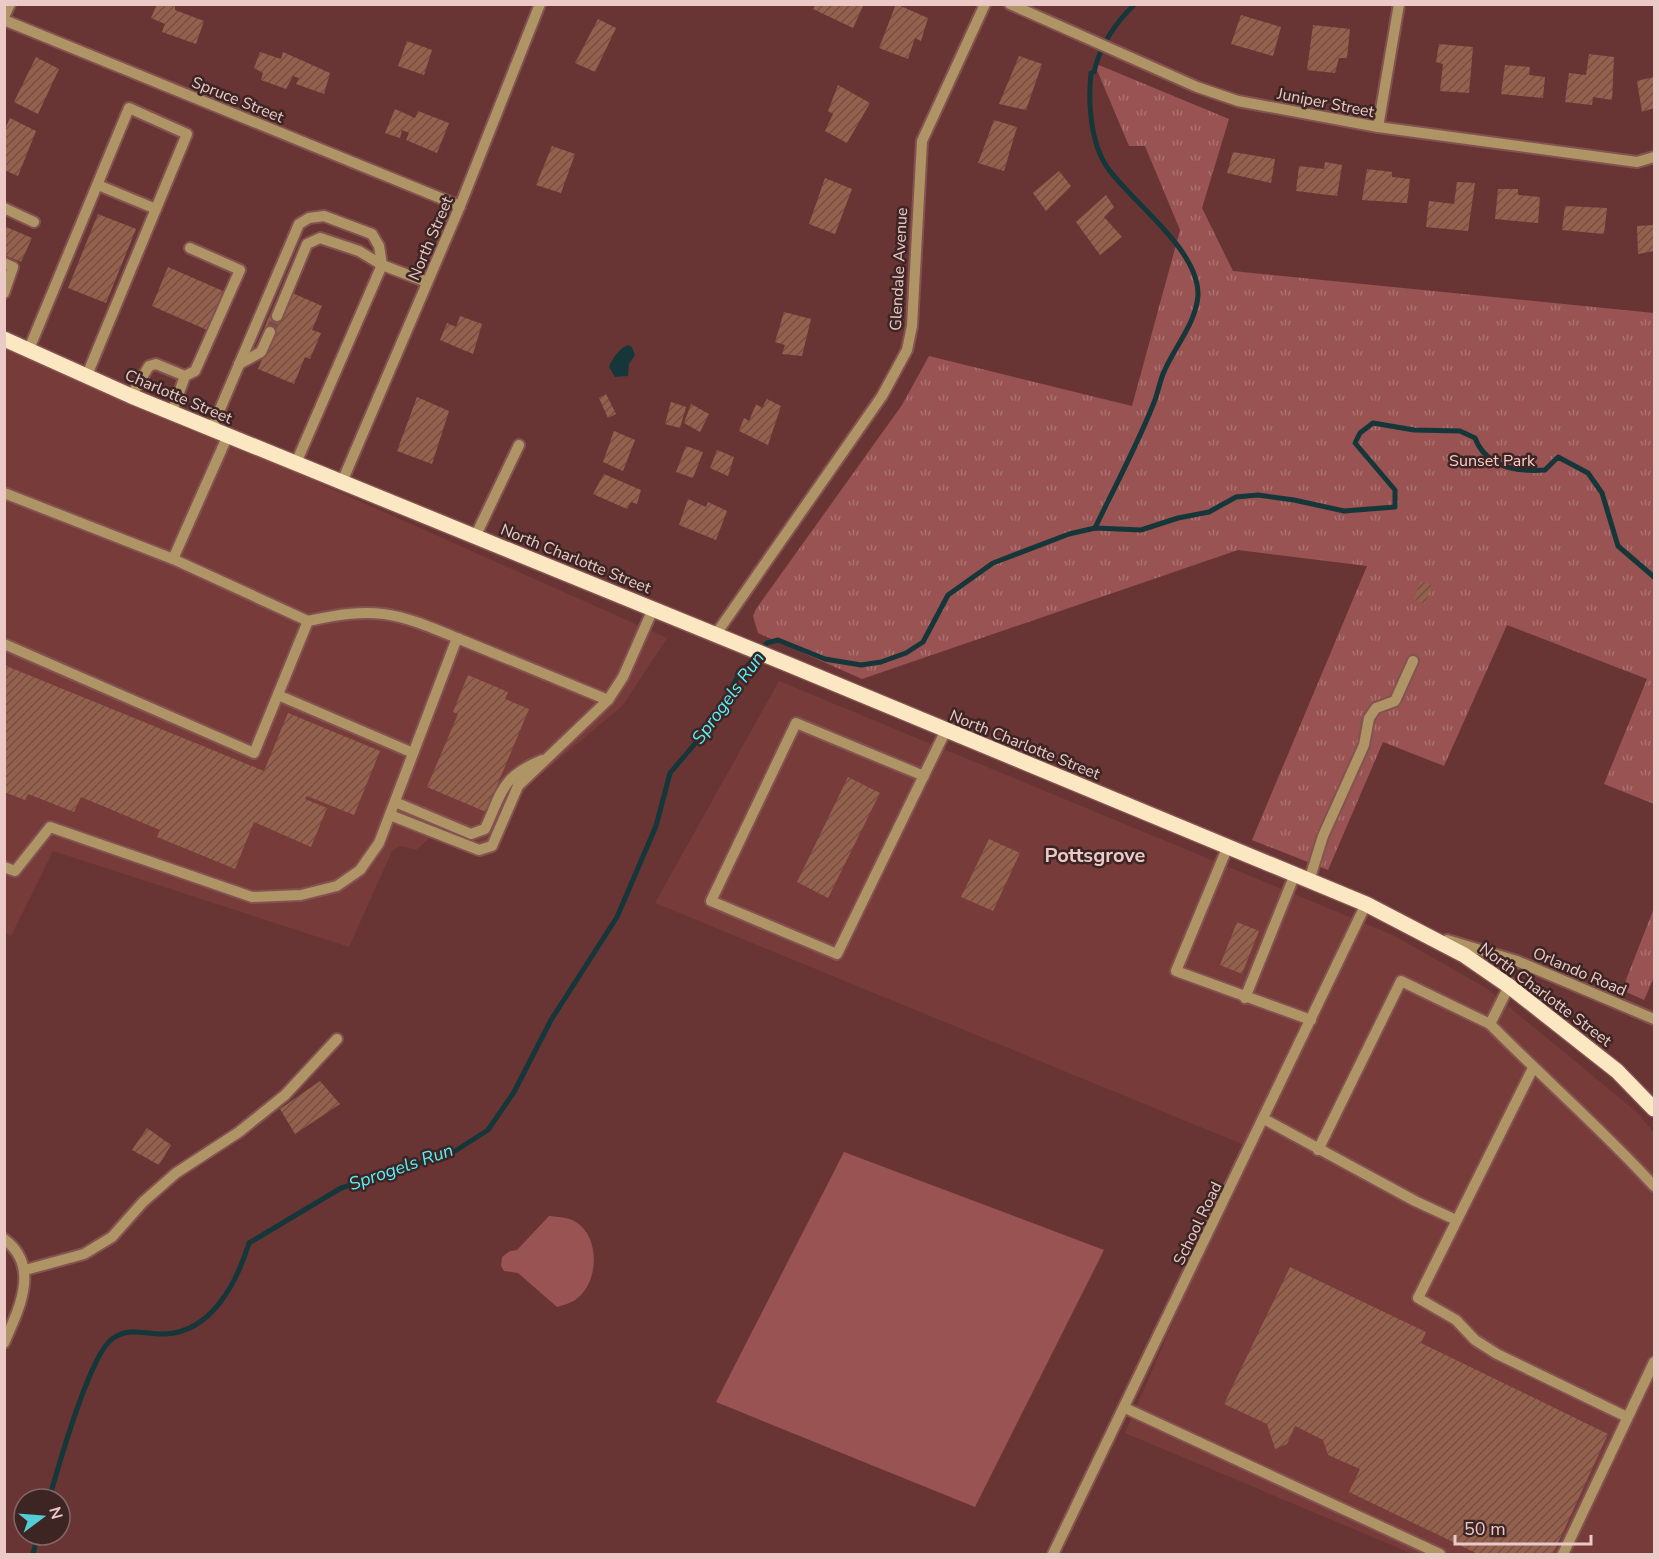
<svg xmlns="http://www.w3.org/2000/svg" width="1659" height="1559" font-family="'Nunito Sans',sans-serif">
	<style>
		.built { fill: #773b3a }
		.grass { fill: #985352 }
		.park { fill: url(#park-tufts) }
		.water { fill: #15373a }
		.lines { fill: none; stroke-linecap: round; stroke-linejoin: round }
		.stream { stroke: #15373a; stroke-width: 5 }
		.building { fill: url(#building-hatch) }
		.minor-tunnel { stroke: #7c4b4a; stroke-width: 10; stroke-dasharray: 10 5; stroke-linecap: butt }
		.minor-casing { stroke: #835351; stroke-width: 14 }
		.major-casing { stroke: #835351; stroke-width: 18 }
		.minor { stroke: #af9565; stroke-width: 10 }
		.major { stroke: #fbe7c1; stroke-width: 15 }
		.labels { text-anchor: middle; stroke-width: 5; stroke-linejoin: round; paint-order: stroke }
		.street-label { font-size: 16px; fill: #eac9c7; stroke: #3d2524 }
		.park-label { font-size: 16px; fill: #facdca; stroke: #3d2524 }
		.water-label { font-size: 18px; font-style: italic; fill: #54f1fc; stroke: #3d2524 }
		.quarter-label { font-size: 20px; font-weight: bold; fill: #eac9c7; stroke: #3d2524 }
	</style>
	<defs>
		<pattern id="park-tufts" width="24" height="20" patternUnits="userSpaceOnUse" patternTransform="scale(1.5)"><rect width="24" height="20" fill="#985352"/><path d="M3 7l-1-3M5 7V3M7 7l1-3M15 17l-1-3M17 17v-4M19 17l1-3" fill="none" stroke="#ab7271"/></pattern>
		<pattern id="building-hatch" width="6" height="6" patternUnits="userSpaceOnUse" patternTransform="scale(1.5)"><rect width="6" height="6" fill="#95614d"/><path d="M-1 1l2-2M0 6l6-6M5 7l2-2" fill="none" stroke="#715045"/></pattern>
	</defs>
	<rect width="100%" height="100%" fill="#693534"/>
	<!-- built -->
	<g class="built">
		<polygon points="4,343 667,638 623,705 527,786 492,846 492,853 432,836 416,850 400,846 392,851 349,947 53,851 11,936 5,933"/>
		<polygon points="779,681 1393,935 1486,988 1638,1113 1654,1133 1654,1554 1413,1554 1125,1433 1249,1147 655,903"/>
	</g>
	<!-- grass -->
	<g class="grass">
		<polygon points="844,1152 1104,1250 975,1507 716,1402"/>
		<path d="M549,1216c9,1 19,1 27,6 25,16 23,62 -1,78 -4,3 -12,5 -18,7l-39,-34 -14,-2 -3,-5 1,-9 8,-6 7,-1z"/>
	</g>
	<!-- park -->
	<g class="park">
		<polygon points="1094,63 1229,119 1202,208 1233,271 1654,313 1654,804 1604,784 1647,679 1507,625 1444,766 1383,742 1328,870 1252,840 1367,566 1238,550 862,679 758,633 753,616 756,609 902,405 929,356 1132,406 1180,230 1145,146 1129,146"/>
		<polygon points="1654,908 1654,977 1644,1000 1622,990"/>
	</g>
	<!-- water -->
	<path class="water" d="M628,345l4,2 3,8 -6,9 -1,12 -13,1 -6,-10c3,-8 11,-20 19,-22z"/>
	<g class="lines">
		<!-- stream -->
		<g class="stream">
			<path d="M1095,528c20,-42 43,-84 60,-128 3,-9 5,-18 8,-26 11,-27 33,-50 35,-79 1,-46 -67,-93 -91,-128 -17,-25 -19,-65 -16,-94l3,-1c6,-26 21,-49 41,-68"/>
			<path d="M49,1499c9,-31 40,-143 63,-160 18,-13 35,-4 53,-5 47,-2 72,-52 84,-91l92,-55 111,-35 36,-23 26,-38 37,-72 66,-103 39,-91 14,-53 40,-47 27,-48 30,-35 11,-3 47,19 36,6 20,-3 25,-9 17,-11 25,-47 45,-32 76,-29 26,-6 46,2 37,-12 31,-6 27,-15 22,-2 36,5 50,11 51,-4v-17l-40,-47 5,-10 13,-10 41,7 46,1 15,7c11,29 41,34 70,32l13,-13 30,16 14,20 16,53 36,31"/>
			<polyline points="33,1554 38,1535"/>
		</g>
	</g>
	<!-- building -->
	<g class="building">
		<polygon points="157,4 175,4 175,10 204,21 196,44 162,32 165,24 151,18"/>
		<polygon points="816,4 864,4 853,28 813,9"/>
		<polygon points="896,4 928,18 921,41 915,38 908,59 879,48"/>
		<polygon points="1241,15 1281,27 1273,56 1231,44"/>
		<polygon points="598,19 616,28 595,72 575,63"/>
		<polygon points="1313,25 1350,29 1347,58 1339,58 1335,73 1307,70"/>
		<polygon points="407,41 432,50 424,75 398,66"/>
		<polygon points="1439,44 1473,47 1469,93 1440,91 1443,64 1436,62"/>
		<polygon points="260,52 281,59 283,52 330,73 324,94 296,84 299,78 293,76 286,89 261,80 263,73 254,68"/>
		<polygon points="1589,54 1614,57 1612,100 1593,97 1592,105 1565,102 1569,73 1586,75"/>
		<polygon points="1019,56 1042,64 1026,110 999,104"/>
		<polygon points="36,57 59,69 38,114 14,102"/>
		<polygon points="1505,65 1530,67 1529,75 1545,77 1543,98 1501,94"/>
		<polygon points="1654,77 1654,108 1642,112 1637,81"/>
		<polygon points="838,85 870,103 847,143 825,131 833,114 828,111"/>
		<polygon points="395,109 415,118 418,111 449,123 437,153 406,140 409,133 402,130 400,138 385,133"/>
		<polygon points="10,118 36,131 18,176 4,170 4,131"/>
		<polygon points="994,120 1017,127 1004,171 978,163"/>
		<polygon points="552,146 575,154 561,193 536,185"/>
		<polygon points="1233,152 1275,159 1271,183 1227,173"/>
		<polygon points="1325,162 1342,165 1337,196 1296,191 1299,166 1324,169"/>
		<polygon points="1367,169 1392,172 1392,177 1410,179 1407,203 1362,200"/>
		<polygon points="1059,171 1071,186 1046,211 1033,193"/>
		<polygon points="825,178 852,189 835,234 809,224"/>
		<polygon points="1457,182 1475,183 1468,231 1426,227 1429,201 1454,204"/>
		<polygon points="1498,189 1518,189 1518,195 1540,197 1538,223 1495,219"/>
		<polygon points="1106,195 1114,207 1104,217 1122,237 1100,255 1076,222"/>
		<polygon points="1565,206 1607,208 1604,234 1562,230"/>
		<polygon points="98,214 136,229 106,303 68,288"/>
		<polygon points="1654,225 1654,251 1638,254 1637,226"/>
		<polygon points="4,226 32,238 21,262 4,255"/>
		<polygon points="168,267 223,291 207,330 152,306"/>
		<polygon points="290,292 322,306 312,330 321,333 310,359 305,357 294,384 258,369 273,333 264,329 270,314 279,317"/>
		<polygon points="784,312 811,319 802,356 782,354 785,345 775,342"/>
		<polygon points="460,316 482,324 473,354 440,340 447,323 456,327"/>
		<polygon points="606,394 616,414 608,418 599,398"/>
		<polygon points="417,397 449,411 432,464 397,451"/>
		<polygon points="767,399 781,406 768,445 739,431 744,418 749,421 756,404 762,408"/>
		<polygon points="671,402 686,407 680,428 665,424"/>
		<polygon points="691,404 709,414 700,432 684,423"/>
		<polygon points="614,431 635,440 623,471 603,462"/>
		<polygon points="686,446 703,452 693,478 676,472"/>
		<polygon points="717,450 734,457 728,476 710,468"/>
		<polygon points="604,474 641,490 637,504 631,502 627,509 593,494"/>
		<polygon points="688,499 706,507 708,502 727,511 716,540 679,525"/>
		<polygon points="1420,581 1432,585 1425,604 1414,600"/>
		<polygon points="4,665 264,771 288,713 380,751 354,815 307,796 305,799 327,808 311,847 254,822 235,869 157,837 160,830 81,797 74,812 28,794 25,800 4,792"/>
		<polygon points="468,675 508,692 505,699 529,709 486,812 427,787 458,714 453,712"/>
		<polygon points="848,777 880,793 828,898 797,882"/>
		<polygon points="989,839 1020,853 993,911 961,897"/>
		<polygon points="1237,922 1259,931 1242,974 1220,965"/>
		<polygon points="320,1081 340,1104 295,1134 280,1109"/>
		<polygon points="147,1128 171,1145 159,1165 132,1150"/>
		<polygon points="1290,1267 1426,1332 1421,1343 1608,1434 1553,1554 1478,1554 1349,1492 1360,1469 1328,1455 1323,1440 1295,1426 1287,1444 1275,1449 1267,1424 1224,1404"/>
	</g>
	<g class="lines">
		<!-- minor-tunnel -->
		<polyline class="minor-tunnel" points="270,332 277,316"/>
		<defs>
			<g id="minor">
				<polyline points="1010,4 1197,87 1238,101 1378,127 1637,162 1654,157"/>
				<polyline points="4,17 10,4"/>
				<polyline points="4,20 460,206"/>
				<polyline points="1378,127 1399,4"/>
				<polyline points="98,185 156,209"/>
				<polyline points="4,208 34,222"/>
				<polyline points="4,263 13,267 4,293"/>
				<polyline points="277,316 307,244 320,238 359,251 382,265"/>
				<polyline points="29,349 129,108 187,134 87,375"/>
				<polyline points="239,364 261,352 270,332"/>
				<polyline points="185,376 195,371 240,270 190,248"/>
				<polyline points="131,396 149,366 156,364 185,376 172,412"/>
				<polyline points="212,428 299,224 309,218 324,216 372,234 379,246 382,265"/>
				<polyline points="296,463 382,265 427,282"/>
				<polyline points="342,482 460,206 540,4"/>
				<polyline points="4,493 173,559 228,435"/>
				<polyline points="475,537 519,445"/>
				<path d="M308,621c67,-15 87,-9 149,17"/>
				<polyline points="716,634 882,396 907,350 912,326 922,141 985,4"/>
				<polyline points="4,644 254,753 308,621 173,559"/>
				<polyline points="278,695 413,753"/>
				<polyline points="924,776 796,723 711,901 837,954 946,730"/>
				<path d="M395,802l76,32 14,-5c17,-37 16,-52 57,-69"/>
				<polyline points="390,815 479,850 492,846 518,786 608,700"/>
				<polyline points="1228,846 1176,971 1311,1020"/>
				<polyline points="4,867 15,871 50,827 252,897 301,895 337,886 360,870 379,843 457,638 608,700 623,677 653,609"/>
				<polyline points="1309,881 1323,836 1364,745 1369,718 1376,708 1395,701 1413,661"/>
				<polyline points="1447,940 1517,961 1654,1019"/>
				<polyline points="1245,998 1295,874"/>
				<path d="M1490,1024c54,55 112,105 164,162"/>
				<polyline points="1533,1068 1418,1298 1456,1320 1475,1340 1497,1354 1627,1417"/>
				<polyline points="1264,1119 1415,1201 1456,1220"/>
				<polyline points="1318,1150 1401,981 1490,1024 1509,986"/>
				<path d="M4,1239c37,27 15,70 0,104"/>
				<polyline points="25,1270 84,1254 112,1237 143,1202 176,1173 239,1132 285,1095 337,1039"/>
				<polyline points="1125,1408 1440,1554"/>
				<polyline points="1053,1554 1366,904"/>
				<polyline points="1563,1554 1654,1362"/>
			</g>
			<polyline id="major" points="4,339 131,396 785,663 1366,904 1464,955 1509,986 1617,1071 1654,1109"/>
		</defs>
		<!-- minor casing -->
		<use href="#minor" class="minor-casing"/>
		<!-- major casing -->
		<use href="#major" class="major-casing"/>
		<!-- minor -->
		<use href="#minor" class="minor"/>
		<!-- major -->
		<use href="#major" class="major"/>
	</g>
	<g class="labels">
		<!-- street labels -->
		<g class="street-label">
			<text transform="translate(238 99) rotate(22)" y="6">Spruce Street</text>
			<text transform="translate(1326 102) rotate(11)" y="6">Juniper Street</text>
			<text transform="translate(430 238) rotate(-67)" y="6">North Street</text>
			<text transform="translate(898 269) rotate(-87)" y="6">Glendale Avenue</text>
			<text transform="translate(179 396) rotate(23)" y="6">Charlotte Street</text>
			<text transform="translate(576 558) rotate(22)" y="6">North Charlotte Street</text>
			<text transform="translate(1025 744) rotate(22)" y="6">North Charlotte Street</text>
			<text transform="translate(1580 971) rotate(23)" y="6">Orlando Road</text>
			<text transform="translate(1546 994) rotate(37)" y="6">North Charlotte Street</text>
			<text transform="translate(1197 1223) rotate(-64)" y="6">School Road</text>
		</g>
		<!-- park labels -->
		<g class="park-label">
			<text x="1492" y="466">Sunset Park</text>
		</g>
		<!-- water labels -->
		<g class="water-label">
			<text transform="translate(728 698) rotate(-54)" y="6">Sprogels Run</text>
			<text transform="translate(401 1167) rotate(-19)" y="6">Sprogels Run</text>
		</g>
		<!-- quarter labels -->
		<g class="quarter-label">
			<text x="1095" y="862">Pottsgrove</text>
		</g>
	</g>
	<!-- border -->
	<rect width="1659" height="1559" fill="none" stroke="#eac9c7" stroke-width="12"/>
	<!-- north arrow -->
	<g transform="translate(42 1517) rotate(74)"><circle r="28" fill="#3d2524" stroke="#826765" stroke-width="1.5"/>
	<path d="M0-4.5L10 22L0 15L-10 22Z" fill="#52ccd5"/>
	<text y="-9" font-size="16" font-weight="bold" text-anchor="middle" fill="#eac9c7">N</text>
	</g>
	<!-- scale -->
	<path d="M1455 1535v9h136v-9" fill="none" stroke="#eac9c7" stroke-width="3"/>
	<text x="1464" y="1535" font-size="18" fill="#eac9c7" stroke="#3d2524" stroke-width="4.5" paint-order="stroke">50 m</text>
</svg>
